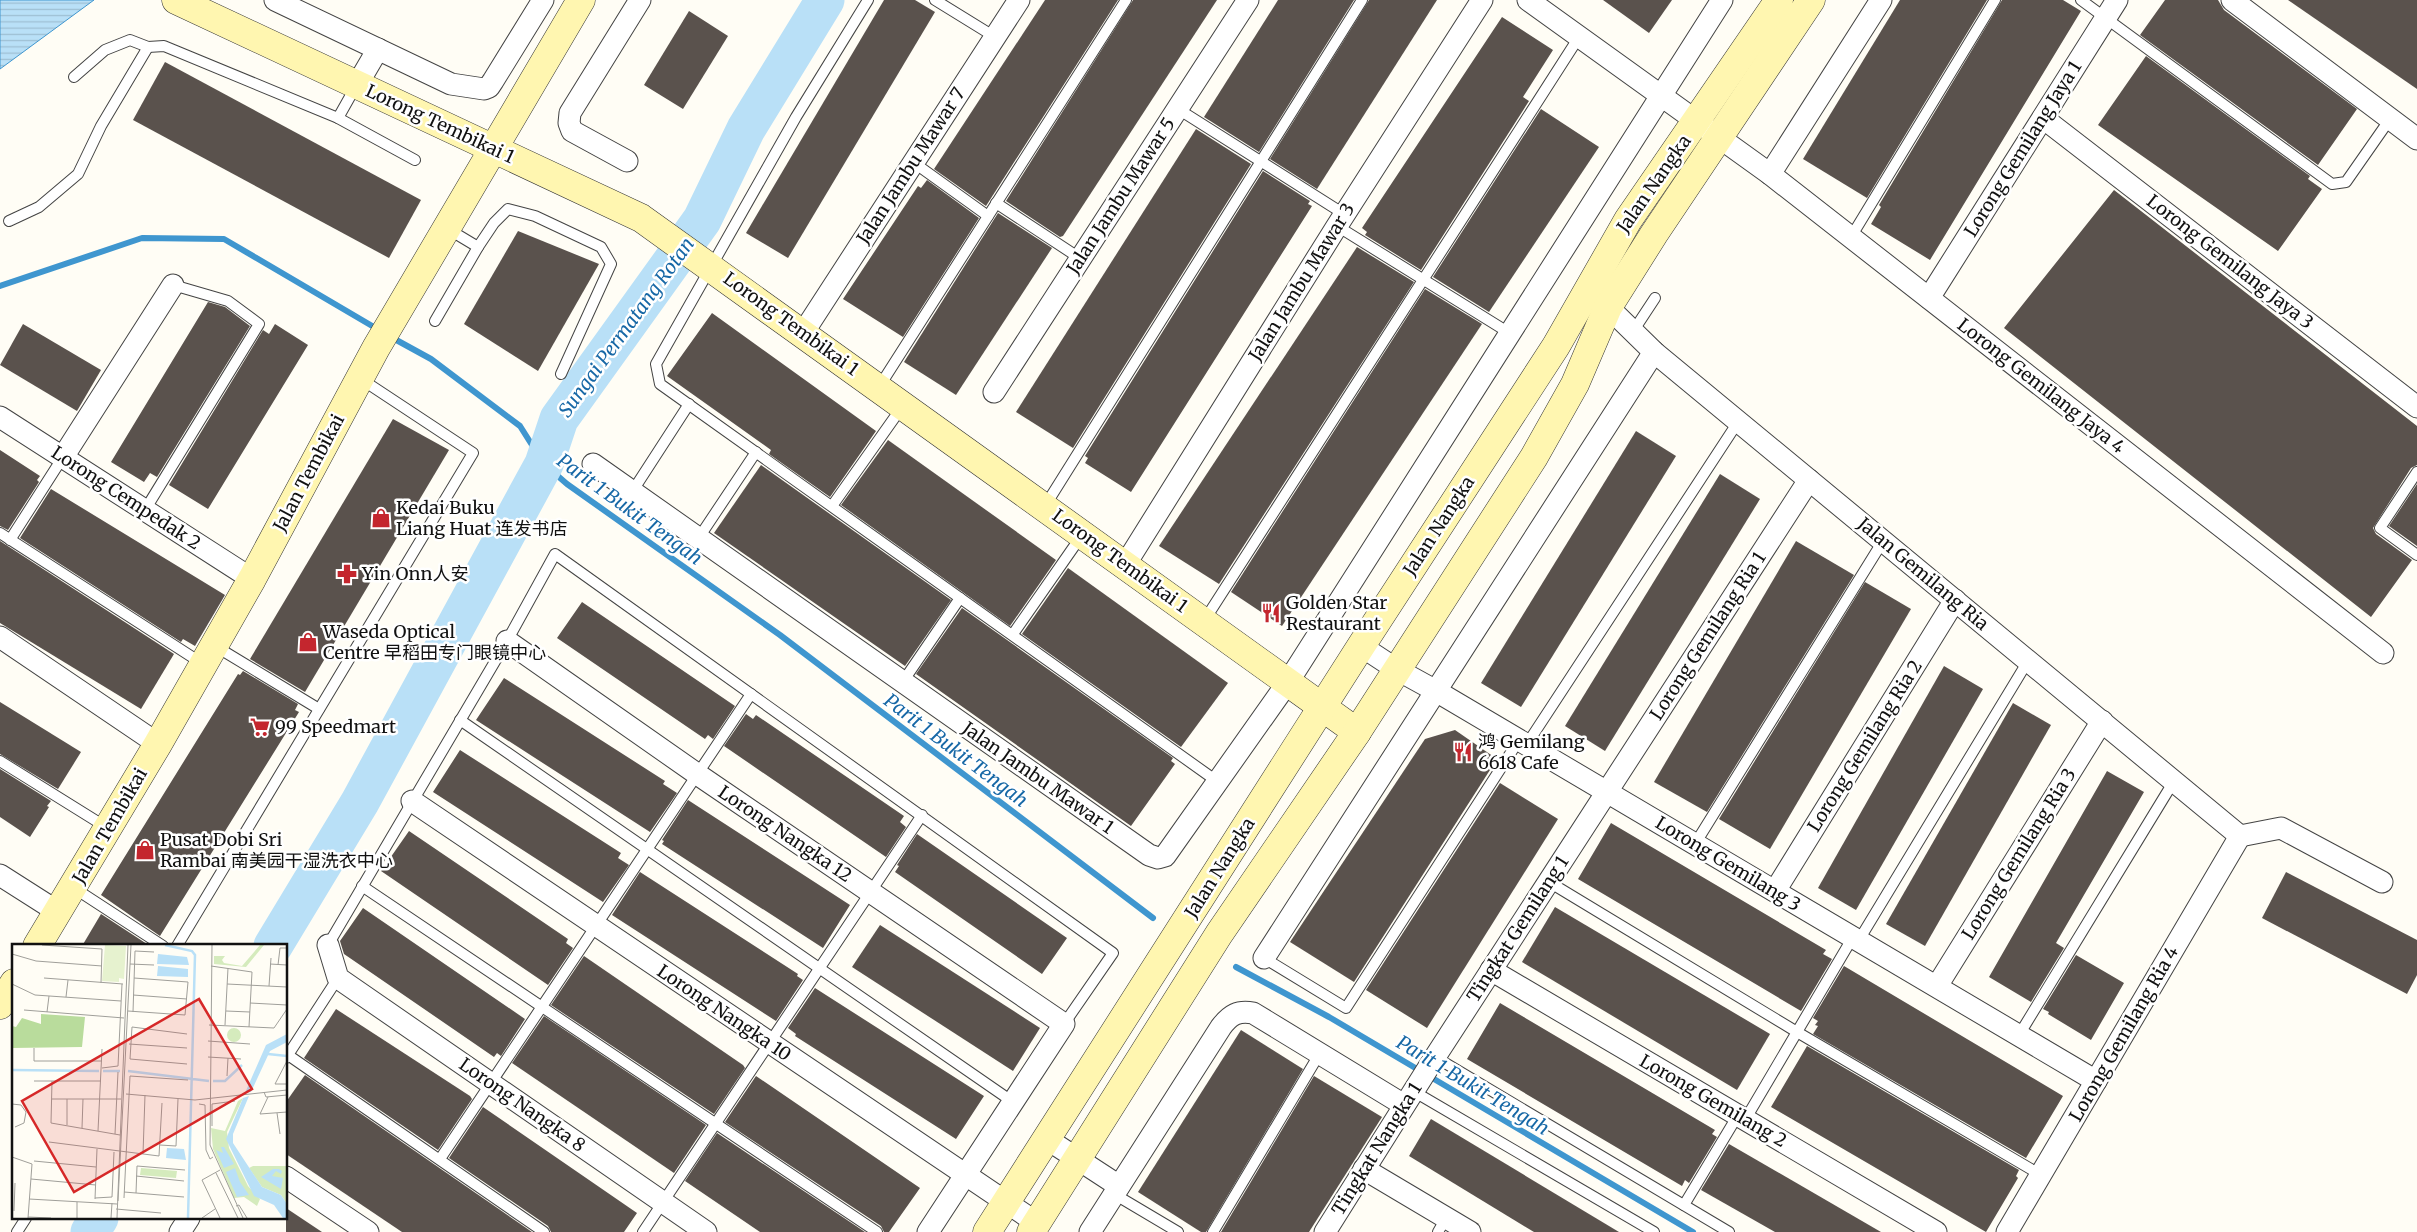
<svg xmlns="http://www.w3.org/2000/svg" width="2417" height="1232" font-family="Merriweather,'Noto Sans SC',serif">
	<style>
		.water { fill: url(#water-rules); stroke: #3f96cf }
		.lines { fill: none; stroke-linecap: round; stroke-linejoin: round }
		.stream { stroke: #3f96cf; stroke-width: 6 }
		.river { stroke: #b9e0f7; stroke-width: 39 }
		.building { fill: #5a524d }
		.lane-casing { stroke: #444; stroke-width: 12 }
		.street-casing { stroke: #444; stroke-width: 23 }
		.secondary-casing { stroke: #333; stroke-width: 29 }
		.lane { stroke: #fff; stroke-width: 10 }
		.street { stroke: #fff; stroke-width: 21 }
		.secondary { stroke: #fff6b0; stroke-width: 28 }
		.labels { text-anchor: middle; stroke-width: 5; stroke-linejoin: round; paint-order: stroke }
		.street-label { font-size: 18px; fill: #111; stroke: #fff }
		.poi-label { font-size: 18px; fill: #111; stroke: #fff; text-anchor: start }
		.water-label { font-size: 19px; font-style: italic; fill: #1768a6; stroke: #fff }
		.inset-river { fill: none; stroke: #b9e0f7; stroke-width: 2.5 }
		.inset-road { fill: none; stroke: #a09f9a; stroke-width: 1 }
		.view { fill: #d62828; fill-opacity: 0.15; stroke: #d62828; stroke-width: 2.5 }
		.inset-edge { fill: none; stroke: #111; stroke-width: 2.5 }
	</style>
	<defs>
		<pattern id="water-rules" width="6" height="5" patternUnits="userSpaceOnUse" patternTransform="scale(1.25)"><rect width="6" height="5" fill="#b9e0f7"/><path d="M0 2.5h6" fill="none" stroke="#9ebfd3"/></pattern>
	</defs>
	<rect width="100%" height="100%" fill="#fffdf5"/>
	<!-- water -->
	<polygon class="water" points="0,0 94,0 0,69"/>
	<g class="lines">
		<!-- stream -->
		<g class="stream">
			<polyline points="0,286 142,238 224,239 379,330"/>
			<polyline points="389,336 431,359 520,426 544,464 567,484 780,635 1153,918"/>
			<polyline points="1236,967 1329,1017 1693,1232"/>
		</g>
		<!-- river -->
		<g class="river">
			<polyline points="273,946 360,802 544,464 559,419 702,220 746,129 825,0"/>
			<polyline points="90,1232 99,1218"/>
		</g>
	</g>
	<!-- building -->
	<g class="building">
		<polygon points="884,0 915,0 935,12 788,258 746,233"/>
		<polygon points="1045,0 1118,0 986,206 934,169"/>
		<polygon points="1133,0 1217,0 1063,236 1060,237 1006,201"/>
		<polygon points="1278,0 1354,0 1259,152 1204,117"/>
		<polygon points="1369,0 1437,0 1317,189 1270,159"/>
		<polygon points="1603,0 1672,0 1649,33"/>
		<polygon points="1900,0 1987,0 1867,198 1803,159"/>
		<polygon points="2002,0 2063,0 2081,11 1930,260 1871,224 1881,207 1879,205"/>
		<polygon points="2165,0 2218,0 2224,10 2357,109 2318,165 2140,35"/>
		<polygon points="2288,0 2417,0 2417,89"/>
		<polygon points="689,11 728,36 683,109 644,85"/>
		<polygon points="1502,17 1553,50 1523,97 1529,101 1421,270 1365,235 1367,232 1362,228"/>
		<polygon points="2146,56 2310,176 2308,179 2322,189 2278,251 2098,125"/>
		<polygon points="165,62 421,200 389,258 133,120"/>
		<polygon points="1541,109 1599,147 1489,312 1433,277"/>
		<polygon points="1196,129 1251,164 1073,448 1016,412"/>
		<polygon points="1263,171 1310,201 1308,204 1312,206 1131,492 1085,463 1088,458 1085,456"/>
		<polygon points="927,180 979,218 903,337 843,299 918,186 921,188"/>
		<polygon points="2114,190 2417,426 2417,465 2411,468 2373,528 2376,534 2412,560 2371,617 2004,328"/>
		<polygon points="998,213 1052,248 956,395 904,362"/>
		<polygon points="518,231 599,264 538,371 464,324"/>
		<polygon points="1357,247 1414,282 1219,584 1159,546"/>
		<polygon points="1425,289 1482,324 1282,626 1231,592"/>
		<polygon points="208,302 225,307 250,326 157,477 150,473 144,482 111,462"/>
		<polygon points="712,313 876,431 830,497 769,454 771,450 667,376"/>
		<polygon points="23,324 101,370 77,411 0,365"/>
		<polygon points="275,324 308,345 208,509 169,485 263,330 269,334"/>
		<polygon points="393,419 449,450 305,692 250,659"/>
		<polygon points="1636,431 1676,456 1521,707 1481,683"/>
		<polygon points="888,440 1056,560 1010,626 841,505"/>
		<polygon points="0,450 40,476 37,480 39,482 8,530 0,526"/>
		<polygon points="761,465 951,600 905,666 714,533"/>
		<polygon points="1720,474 1760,499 1605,751 1565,726"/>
		<polygon points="2417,484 2417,546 2389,526"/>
		<polygon points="51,489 225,595 195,646 183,639 181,642 20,538"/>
		<polygon points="0,541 174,654 141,709 0,623"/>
		<polygon points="1796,541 1854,575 1707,812 1654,782"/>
		<polygon points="1068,568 1228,683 1181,747 1022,634"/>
		<polygon points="1865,582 1911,609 1770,849 1719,819"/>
		<polygon points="582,602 735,706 713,739 708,735 705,739 557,638"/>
		<polygon points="962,608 1173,758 1171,761 1175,764 1131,826 916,674"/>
		<polygon points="1944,666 1983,689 1856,910 1818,888"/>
		<polygon points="243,671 298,704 295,710 299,712 160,936 101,895 238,674 240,675"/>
		<polygon points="504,678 665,781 663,784 677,793 650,832 476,720"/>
		<polygon points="0,702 81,752 58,789 0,754"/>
		<polygon points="2013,703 2051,725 1925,946 1886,924"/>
		<polygon points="746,714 753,719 756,715 904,816 900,822 906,827 886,857 724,746"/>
		<polygon points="1455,730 1497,759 1354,982 1290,942 1425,739"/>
		<polygon points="460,750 621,853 618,858 629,865 603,902 433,792"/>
		<polygon points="0,769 51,801 47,806 49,807 30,837 0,817"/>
		<polygon points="2107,771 2144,792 2056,943 2064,948 2031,1002 1989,977"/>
		<polygon points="1500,783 1558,819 1427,1028 1366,990"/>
		<polygon points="688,800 850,905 823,948 662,844 664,841 662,840"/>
		<polygon points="1611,823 1826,950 1823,954 1832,959 1801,1011 1578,879"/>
		<polygon points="409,831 568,939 566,943 573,948 548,985 381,871"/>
		<polygon points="917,834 1067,938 1042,974 895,872 899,866 897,865"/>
		<polygon points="640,872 798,974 797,976 803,980 776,1021 612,915"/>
		<polygon points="2286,872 2417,940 2417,975 2407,994 2262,918"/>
		<polygon points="1555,907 1770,1034 1737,1090 1522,962"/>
		<polygon points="363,908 525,1019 501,1056 497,1053 494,1057 344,954 340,941"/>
		<polygon points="101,914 150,946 82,946"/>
		<polygon points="880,925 1040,1028 1013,1071 852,967"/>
		<polygon points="2076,955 2124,983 2091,1040 2048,1014 2049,1012 2043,1009"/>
		<polygon points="584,956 743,1065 745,1068 714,1114 551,1005"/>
		<polygon points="1844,966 2063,1096 2026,1158 1813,1034 1818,1026 1815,1025 1818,1021 1813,1018"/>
		<polygon points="815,988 984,1096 956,1139 795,1036 796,1034 788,1028"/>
		<polygon points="1500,1003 1715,1130 1712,1134 1717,1137 1689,1183 1685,1180 1682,1186 1467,1059"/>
		<polygon points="336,1009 470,1096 472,1099 438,1150 304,1058"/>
		<polygon points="544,1016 706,1125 674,1173 512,1063"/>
		<polygon points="1241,1030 1303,1069 1206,1232 1201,1232 1138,1192"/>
		<polygon points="1807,1046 2019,1170 2016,1176 2018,1178 1986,1232 1771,1107"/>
		<polygon points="305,1075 532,1232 402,1232 286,1154 286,1102"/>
		<polygon points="756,1076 920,1188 889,1232 884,1232 881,1226 725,1122"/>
		<polygon points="1314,1076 1382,1117 1309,1232 1221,1232"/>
		<polygon points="483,1107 637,1213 624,1232 551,1232 548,1226 449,1158"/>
		<polygon points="1431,1119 1619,1232 1534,1232 1409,1156"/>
		<polygon points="717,1133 865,1232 760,1232 685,1181"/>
		<polygon points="1729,1144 1881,1232 1775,1232 1701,1190"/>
		<polygon points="286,1208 322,1232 286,1232"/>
	</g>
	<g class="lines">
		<defs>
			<g id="lane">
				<polyline points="868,0 796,117 656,364 660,384 1218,782"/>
				<polyline points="935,0 995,37"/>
				<polyline points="2081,0 2332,184 2346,182 2390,119"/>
				<polyline points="74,77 105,50 130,40 148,47 164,46 338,118"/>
				<polyline points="356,86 338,118 415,160"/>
				<polyline points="1178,109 1344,214"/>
				<polyline points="913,162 988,216"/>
				<polyline points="996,203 1081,259"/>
				<polyline points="9,221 39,207 78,174 101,126 148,47"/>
				<polyline points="1337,226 1511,334"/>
				<polyline points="448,229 478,247 494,223 508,209 535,216 601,247 611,264 561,374"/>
				<polyline points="1851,237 1995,0"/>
				<polyline points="435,321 478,247"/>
				<polyline points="1632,333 1655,298"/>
				<polyline points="879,387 1126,0"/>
				<polyline points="2417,472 2380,528 2417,555"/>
				<polyline points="632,492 689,404"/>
				<polyline points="832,506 902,407"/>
				<polyline points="1045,506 1362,0"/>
				<polyline points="145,510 259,324 228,301 173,285"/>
				<polyline points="0,533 203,664"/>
				<polyline points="698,539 756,452"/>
				<polyline points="10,540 63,457"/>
				<polyline points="1204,621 1579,37"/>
				<polyline points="1013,634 1082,535"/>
				<polyline points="215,646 319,709"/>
				<polyline points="902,683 960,598"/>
				<polyline points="460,720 1013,1102"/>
				<polyline points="1527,744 1738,422"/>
				<polyline points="0,761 106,827"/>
				<polyline points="1695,844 1883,541"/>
				<polyline points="1549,882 1797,1032 2041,1175"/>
				<polyline points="362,886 877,1232"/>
				<polyline points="74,888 163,946"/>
				<polyline points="1859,940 2028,661"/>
				<polyline points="328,945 507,641 555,554 1113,953 1064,1024"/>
				<polyline points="177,946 473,453 361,379"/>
				<polyline points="1264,958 1346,1008 1519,740"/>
				<polyline points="2019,1035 2174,781"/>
				<polyline points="288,1055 544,1232"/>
				<polyline points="1435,1057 1729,1232"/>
				<polyline points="286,1058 338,978"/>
				<polyline points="1413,1091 1654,1232"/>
				<polyline points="1745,1120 1853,937"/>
				<polyline points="440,1159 751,694"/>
				<polyline points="1114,1194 1178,1232"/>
				<polyline points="1684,1205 1738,1115"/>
				<polyline points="17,1232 26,1218"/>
				<polyline points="643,1232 922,815"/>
				<polyline points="1213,1232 1320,1053"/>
				<polyline points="1438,1232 1446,1218"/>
			</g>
			<g id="street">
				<polyline points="275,0 451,84 484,89 489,87 493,81 543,0"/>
				<polyline points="1528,0 1770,174 2383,653"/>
				<polyline points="2232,0 2417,139"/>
				<polyline points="357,85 378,49"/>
				<polyline points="2043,118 2417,407"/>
				<polyline points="627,161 572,131 569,123 570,113 640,0"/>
				<polyline points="1770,174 1881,0"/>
				<polyline points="1929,298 2117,0"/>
				<polyline points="1608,307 1654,352 2240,836"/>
				<polyline points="803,333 1019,0"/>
				<polyline points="994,392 1248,0"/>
				<polyline points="0,417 252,579"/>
				<polyline points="63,457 173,285"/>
				<polyline points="593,464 1149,855 1158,858 1165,856 1288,682 1722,0"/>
				<polyline points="1125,565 1337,226 1482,0"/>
				<polyline points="0,637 158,744"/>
				<polyline points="507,641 697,774 1064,1024 928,1232"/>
				<polyline points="1361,646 1396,669 1436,691 2096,1081"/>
				<polyline points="412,801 1037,1223"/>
				<polyline points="2240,836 2281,828 2382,882"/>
				<polyline points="0,875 58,912"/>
				<polyline points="1775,891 1955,600"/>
				<polyline points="328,945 338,978 706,1232"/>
				<polyline points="1264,958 1654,352"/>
				<polyline points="1491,970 1936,1232"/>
				<polyline points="1937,986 2102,721"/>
				<polyline points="1047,1139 1119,1186"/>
				<polyline points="1364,1169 1470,1232"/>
				<polyline points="286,1177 368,1232"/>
				<polyline points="180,1232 189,1218"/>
				<path d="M1090,1232l131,-205c9,-12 17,-17 32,-14l151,92"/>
				<polyline points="1325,1232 1435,1057 1809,480"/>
				<polyline points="2007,1232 2240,836"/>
			</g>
			<g id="secondary">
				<polyline points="176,0 641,218 1357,732"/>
				<polyline points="37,946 158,744 252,579 376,348 581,0"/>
				<polyline points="0,1005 14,983"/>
				<polyline points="987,1232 1361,646 1556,346 1628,220 1779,0"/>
				<polyline points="1031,1232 1219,934 1357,732 1534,457 1575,384 1608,307 1654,234 1811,0"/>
			</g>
		</defs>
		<!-- lane casing -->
		<use href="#lane" class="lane-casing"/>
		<!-- street casing -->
		<use href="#street" class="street-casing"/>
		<!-- secondary casing -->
		<use href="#secondary" class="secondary-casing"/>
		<!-- lane -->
		<use href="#lane" class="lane"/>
		<!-- street -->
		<use href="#street" class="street"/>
		<!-- secondary -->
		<use href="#secondary" class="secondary"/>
	</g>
	<!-- icons -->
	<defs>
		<symbol id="shop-bare" viewBox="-9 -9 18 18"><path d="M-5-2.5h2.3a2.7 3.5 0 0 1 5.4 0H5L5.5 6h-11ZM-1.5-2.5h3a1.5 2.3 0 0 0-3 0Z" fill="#c4262e" stroke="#fff" stroke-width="2.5" paint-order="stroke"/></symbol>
		<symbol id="pharmacy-bare" viewBox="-9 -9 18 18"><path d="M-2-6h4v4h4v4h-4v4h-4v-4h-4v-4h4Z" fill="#c4262e" stroke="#fff" stroke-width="2.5" paint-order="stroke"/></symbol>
		<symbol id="restaurant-bare" viewBox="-9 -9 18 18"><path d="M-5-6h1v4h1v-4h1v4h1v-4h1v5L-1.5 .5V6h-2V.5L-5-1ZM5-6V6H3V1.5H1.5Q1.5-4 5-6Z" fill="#c4262e" stroke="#fff" stroke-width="2.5" paint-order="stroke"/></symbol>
		<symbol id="supermarket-bare" viewBox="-9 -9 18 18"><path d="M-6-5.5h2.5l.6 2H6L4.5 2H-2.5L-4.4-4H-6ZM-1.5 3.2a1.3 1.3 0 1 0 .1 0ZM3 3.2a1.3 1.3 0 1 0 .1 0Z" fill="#c4262e" stroke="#fff" stroke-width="2.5" paint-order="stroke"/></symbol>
	</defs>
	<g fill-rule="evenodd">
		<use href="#shop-bare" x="367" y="504" width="28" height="28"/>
		<use href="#pharmacy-bare" x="333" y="560" width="28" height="28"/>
		<use href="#restaurant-bare" x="1257" y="599" width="28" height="28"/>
		<use href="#shop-bare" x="294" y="628" width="28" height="28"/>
		<use href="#supermarket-bare" x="246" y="713" width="28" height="28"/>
		<use href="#restaurant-bare" x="1449" y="738" width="28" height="28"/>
		<use href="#shop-bare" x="131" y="836" width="28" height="28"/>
	</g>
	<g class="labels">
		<!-- street labels -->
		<g class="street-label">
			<text transform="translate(440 124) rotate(25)" y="6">Lorong Tembikai 1</text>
			<text transform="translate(2023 149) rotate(-58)" y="6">Lorong Gemilang Jaya 1</text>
			<text transform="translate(911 166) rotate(-57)" y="6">Jalan Jambu Mawar 7</text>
			<text transform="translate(1654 184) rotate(-55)" y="6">Jalan Nangka</text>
			<text transform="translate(1121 196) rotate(-57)" y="6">Jalan Jambu Mawar 5</text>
			<text transform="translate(2230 262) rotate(38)" y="6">Lorong Gemilang Jaya 3</text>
			<text transform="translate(1302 282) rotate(-58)" y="6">Jalan Jambu Mawar 3</text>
			<text transform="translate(791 324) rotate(36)" y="6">Lorong Tembikai 1</text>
			<text transform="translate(2041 386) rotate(38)" y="6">Lorong Gemilang Jaya 4</text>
			<text transform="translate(309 473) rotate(-62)" y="6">Jalan Tembikai</text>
			<text transform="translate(126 498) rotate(33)" y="6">Lorong Cempedak 2</text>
			<text transform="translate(1439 526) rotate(-57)" y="6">Jalan Nangka</text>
			<text transform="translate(1120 561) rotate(36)" y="6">Lorong Tembikai 1</text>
			<text transform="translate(1923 574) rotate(40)" y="6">Jalan Gemilang Ria</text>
			<text transform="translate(1708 636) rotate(-57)" y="6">Lorong Gemilang Ria 1</text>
			<text transform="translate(1865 746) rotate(-58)" y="6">Lorong Gemilang Ria 2</text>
			<text transform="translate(1038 778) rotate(35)" y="6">Jalan Jambu Mawar 1</text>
			<text transform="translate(110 826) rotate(-60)" y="6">Jalan Tembikai</text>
			<text transform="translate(785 834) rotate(34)" y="6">Lorong Nangka 12</text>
			<text transform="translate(2019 854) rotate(-58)" y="6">Lorong Gemilang Ria 3</text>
			<text transform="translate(1728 864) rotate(31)" y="6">Lorong Gemilang 3</text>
			<text transform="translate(1220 868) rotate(-58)" y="6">Jalan Nangka</text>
			<text transform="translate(1518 929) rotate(-57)" y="6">Tingkat Gemilang 1</text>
			<text transform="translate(724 1013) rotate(34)" y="6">Lorong Nangka 10</text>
			<text transform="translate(2124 1034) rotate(-60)" y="6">Lorong Gemilang Ria 4</text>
			<text transform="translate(1713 1101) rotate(30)" y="6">Lorong Gemilang 2</text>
			<text transform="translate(522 1105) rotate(35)" y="6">Lorong Nangka 8</text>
			<text transform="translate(1377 1149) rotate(-58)" y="6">Tingkat Nangka 1</text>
		</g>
		<!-- poi labels -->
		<g class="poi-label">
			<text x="396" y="514">Kedai Buku<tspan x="396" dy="21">Liang Huat 连发书店</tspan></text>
			<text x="362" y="580">Yin Onn人安</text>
			<text x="1286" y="609">Golden Star<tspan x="1286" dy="21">Restaurant</tspan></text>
			<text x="323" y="638">Waseda Optical<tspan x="323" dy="21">Centre 早稻田专门眼镜中心</tspan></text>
			<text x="275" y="733">99 Speedmart</text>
			<text x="1478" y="748">鸿 Gemilang<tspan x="1478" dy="21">6618 Cafe</tspan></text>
			<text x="160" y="846">Pusat Dobi Sri<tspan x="160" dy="21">Rambai 南美园干湿洗衣中心</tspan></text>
		</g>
		<!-- water labels -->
		<g class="water-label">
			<text transform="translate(626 327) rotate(-54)" y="7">Sungai Permatang Rotan</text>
			<text transform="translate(630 509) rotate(36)" y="7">Parit 1 Bukit Tengah</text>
			<text transform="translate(956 750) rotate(37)" y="7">Parit 1 Bukit Tengah</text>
			<text transform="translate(1473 1085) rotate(31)" y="7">Parit 1 Bukit Tengah</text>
		</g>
	</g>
	<!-- overview -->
	<g transform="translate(12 944)">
		<rect width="275" height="275" fill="#fffdf5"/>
		<path d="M248,1h4l-18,22 -32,-3v-8h11l-3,4 2,3 18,3zM215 91a7 7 0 1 1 14 0a7 7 0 1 1-14 0ZM231,154l-16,34 2,16 19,38 12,13 -3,7 -13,-9 -10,1 -21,-49 -2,-21 14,3 13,-30zM241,222h34v38l-6,-9 -19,-8 -13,-19zM129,224l36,3 -1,7 -36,-3z" fill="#d5ebbd"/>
		<path d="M29,70l44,3 -3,30 -70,1v-22l4,1 6,-9 19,6z" fill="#b9dc9c"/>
		<path d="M93,1l21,1 -2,33 -5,-1v4l-17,-1z" fill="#e6f2cf"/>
		<path d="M146,10l29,3 2,8 -32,-1zM146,22l30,3v8l-31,-1zM275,90v8l-17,9 -19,41 -6,1 21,-48zM237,152l-16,38v9l29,44 19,8 6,9v14h-4l-9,-13 -20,-9 -28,-57 17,-41zM209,203h3l10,17 -10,4 -8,-18 7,3zM155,204l17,1 2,11 -20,-2zM223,224l5,14 9,13 -12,2 -11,-25zM261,225h6l3,2 -1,3 -5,-3 -4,5 11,2 -2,11 -20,-12z" fill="#b9e0f7"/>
		<path class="inset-river" d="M153,1l27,6 3,4 -7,263M256,110l19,2M0,126l87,1M91,127h17M116,127l81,10M201,137h12l17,-16"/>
		<path class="inset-road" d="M30,1l60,4 -1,34M200,1l-2,200 33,73M0,10l24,7 66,5M118,20l24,1M258,20l17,1M266,21l2,-17h7M199,22l41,6 -3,55M32,34l79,6M0,40l23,11 86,6M215,40l60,3M257,42l2,-28M121,51l54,4M54,53l2,-17M238,59l37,2M12,66l100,8M116,67l57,4 3,-33 -54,-4M214,67l24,1M35,68l2,-16M121,68l2,-61 19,1M197,81l65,3 13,-19M213,81l3,-57M196,97l42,3M117,100l58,4M22,104v13h68M196,113l33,2M275,117l-12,23h12M175,120l-57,-5 2,-32 55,7M90,124l16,-2 4,-82M215,132l1,-18M22,137h67M252,148l2,5 21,-2M114,150l69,6 92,-10M40,155h69M0,160l9,1 5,7 -2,11 -9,4M187,160l6,1 1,45 4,9 3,-2M265,169l3,21M248,170l27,-2M248,170l8,-17M39,179l69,12M39,179l1,-42M55,181v-26M200,182v-22l23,-3M70,184l1,-29M86,187l4,-82M103,190l3,-62M37,198l110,14 3,-53M148,201l16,1 2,-47M131,210l2,-59M0,213l20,7 -4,54M22,217l62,6M208,226l-18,10 18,38M204,229l22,45M124,232l48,5M19,235l65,6M112,248l60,5M124,249l1,-27 48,4M83,254l17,-1 2,-45M112,254l6,-122 58,4M17,255l88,5M83,255l2,-50M106,257l13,-256M224,262l3,-1 8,13M104,265l45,4M2,267l1,-28M16,273l23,1M65,274v-16M99,274l1,-15M105,274l11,-273M190,274l13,-9"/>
		<path class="view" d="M187,55l53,90 -178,103 -52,-91z"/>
		<rect width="275" height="275" class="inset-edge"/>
	</g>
</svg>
